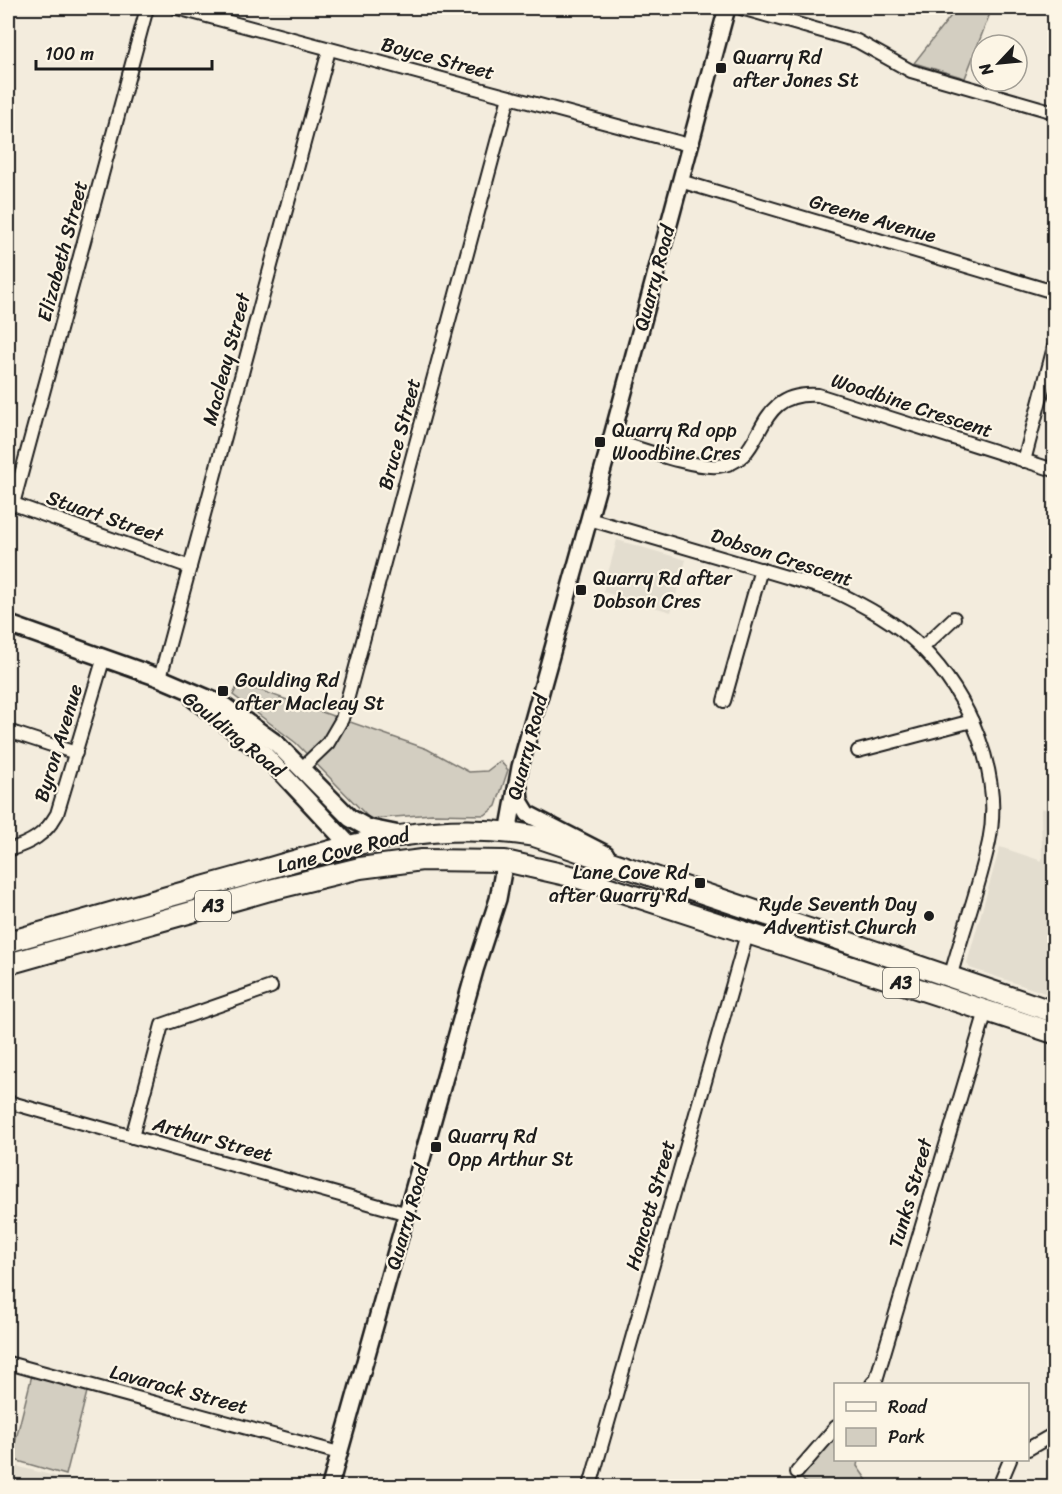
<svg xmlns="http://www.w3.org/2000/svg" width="1062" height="1494" font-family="Sriracha,sans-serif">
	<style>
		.built { fill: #e3ddcf }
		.green { fill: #d3cec1; stroke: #78756e; stroke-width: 1.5 }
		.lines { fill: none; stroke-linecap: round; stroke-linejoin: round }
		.minor-casing { stroke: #1c1c1c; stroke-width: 16 }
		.tertiary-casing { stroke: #1c1c1c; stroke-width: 20 }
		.secondary-casing { stroke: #1c1c1c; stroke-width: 21 }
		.trunk-casing { stroke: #1c1c1c; stroke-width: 24 }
		.minor { stroke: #fcf5e5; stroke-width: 12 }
		.tertiary { stroke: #fcf5e5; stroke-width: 15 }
		.secondary { stroke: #fcf5e5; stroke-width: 16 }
		.trunk { stroke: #fcf5e5; stroke-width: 20 }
		.poi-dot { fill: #1c1c1c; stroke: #fcf5e5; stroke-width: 2 }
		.labels { text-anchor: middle; stroke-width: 4.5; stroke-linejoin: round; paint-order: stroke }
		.shield { fill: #fcf5e5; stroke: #5f5d58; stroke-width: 1.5 }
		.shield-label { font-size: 18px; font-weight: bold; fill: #1c1c1c }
		.poi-label { font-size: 20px; fill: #1c1c1c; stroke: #fcf5e5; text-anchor: start }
		.street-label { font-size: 20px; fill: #1c1c1c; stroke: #fcf5e5 }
	</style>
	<rect width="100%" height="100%" fill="#f3ecdd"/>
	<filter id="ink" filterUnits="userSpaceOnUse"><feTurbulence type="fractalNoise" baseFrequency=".0167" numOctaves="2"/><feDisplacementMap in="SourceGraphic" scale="12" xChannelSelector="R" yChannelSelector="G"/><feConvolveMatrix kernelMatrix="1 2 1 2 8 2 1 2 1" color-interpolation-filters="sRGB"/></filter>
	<g filter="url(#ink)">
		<!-- built -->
		<g class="built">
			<polygon points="617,540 686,560 671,612 603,592"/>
			<polygon points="1041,808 1054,812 1054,996 970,968 967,963 1000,847 1042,861"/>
			<polygon points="8,1464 93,1486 8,1486"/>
		</g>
		<!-- green -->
		<g class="green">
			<polygon points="957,8 992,8 965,78 914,63"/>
			<polygon points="239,683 427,749 469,772 487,771 500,761 508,770 496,806 485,815 432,814 370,819 296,743 233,695"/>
			<polygon points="32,1375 87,1392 66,1475 11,1459"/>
			<polygon points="835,1427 836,1460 858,1460 857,1466 871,1486 807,1485 797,1472"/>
		</g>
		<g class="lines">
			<defs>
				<g id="minor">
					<polyline points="177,8 689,145"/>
					<polyline points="741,8 857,41 911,71 1054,112"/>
					<polyline points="680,181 1054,292"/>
					<path d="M611,440c28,8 80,28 107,26 52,-4 30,-76 100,-71l236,75"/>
					<polyline points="1024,461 1054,347"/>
					<polyline points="8,502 190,567"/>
					<polyline points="13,504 147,8"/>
					<path d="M589,519l245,72c31,15 63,32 87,56 49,49 82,127 68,195 -10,46 -27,91 -39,136"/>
					<polyline points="922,648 954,618"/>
					<polyline points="160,678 329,50"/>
					<polyline points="724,701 761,569"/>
					<polyline points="8,731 76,753"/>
					<polyline points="858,751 972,721"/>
					<polyline points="302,768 328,743 342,719 509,97"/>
					<path d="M8,850c23,-7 37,-15 49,-36l47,-157"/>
					<polyline points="8,1102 408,1214"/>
					<polyline points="132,1137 162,1025 271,987"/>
					<polyline points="8,1363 339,1453"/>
					<polyline points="872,1384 876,1380 986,1011"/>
					<polyline points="1028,1449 1054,1434"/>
					<polyline points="797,1472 836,1427"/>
					<polyline points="590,1486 747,934"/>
					<polyline points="999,1486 1010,1460"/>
				</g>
				<g id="tertiary">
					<polyline points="519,788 520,801 528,814 606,854"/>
					<polyline points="508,833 520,767 611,440 727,8"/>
					<polyline points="330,1486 475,970 498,899 505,861"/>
				</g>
				<g id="secondary">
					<polyline points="8,624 160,678 221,704 277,744 350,818 368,828 397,834"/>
					<polyline points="194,699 264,754 350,846"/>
				</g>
				<g id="trunk">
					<path d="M8,942c75,-21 151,-43 227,-64 103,-29 190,-61 299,-42l520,176"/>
					<polyline points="8,964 270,890 360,868 422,860 505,861 579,878 1054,1033"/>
				</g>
			</defs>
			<!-- minor casing -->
			<use href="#minor" class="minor-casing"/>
			<!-- tertiary casing -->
			<use href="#tertiary" class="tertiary-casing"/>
			<!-- secondary casing -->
			<use href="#secondary" class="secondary-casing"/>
			<!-- trunk casing -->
			<use href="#trunk" class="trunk-casing"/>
			<!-- minor -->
			<use href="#minor" class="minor"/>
			<!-- tertiary -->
			<use href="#tertiary" class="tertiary"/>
			<!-- secondary -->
			<use href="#secondary" class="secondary"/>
			<!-- trunk -->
			<use href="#trunk" class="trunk"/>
		</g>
	</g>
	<!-- markers -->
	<g class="poi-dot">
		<rect x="715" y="62" width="12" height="12" rx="3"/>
		<rect x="594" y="436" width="12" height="12" rx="3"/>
		<rect x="575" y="584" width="12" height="12" rx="3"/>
		<rect x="217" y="685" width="12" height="12" rx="3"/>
		<rect x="694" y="877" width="12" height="12" rx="3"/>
		<circle cx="929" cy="916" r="6"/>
		<rect x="430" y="1141" width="12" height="12" rx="3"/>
	</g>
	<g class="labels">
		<!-- shield labels -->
		<g class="shield">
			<rect x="195" y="891" width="36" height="30" rx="4.5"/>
			<rect x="883" y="968" width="36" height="30" rx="4.5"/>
		</g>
		<g class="shield-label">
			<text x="213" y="912">A3</text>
			<text x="901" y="989">A3</text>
		</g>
		<!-- poi labels -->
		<g class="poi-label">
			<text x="733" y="64">Quarry Rd<tspan x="733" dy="23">after Jones St</tspan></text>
			<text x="612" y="437">Quarry Rd opp<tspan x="612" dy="23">Woodbine Cres</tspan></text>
			<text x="593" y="585">Quarry Rd after<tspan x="593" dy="23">Dobson Cres</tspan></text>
			<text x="235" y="687">Goulding Rd<tspan x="235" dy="23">after Macleay St</tspan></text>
			<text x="688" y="879" text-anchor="end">Lane Cove Rd<tspan x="688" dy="23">after Quarry Rd</tspan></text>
			<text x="917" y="911" text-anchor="end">Ryde Seventh Day<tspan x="917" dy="23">Adventist Church</tspan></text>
			<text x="448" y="1143">Quarry Rd<tspan x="448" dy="23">Opp Arthur St</tspan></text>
		</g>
		<!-- street labels -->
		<g class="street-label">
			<text transform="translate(438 58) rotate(15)" y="7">Boyce Street</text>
			<text transform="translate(873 218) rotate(16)" y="7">Greene Avenue</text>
			<text transform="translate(62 251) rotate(-75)" y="7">Elizabeth Street</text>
			<text transform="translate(654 278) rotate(-75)" y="7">Quarry Road</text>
			<text transform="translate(226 359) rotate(-75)" y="7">Macleay Street</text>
			<text transform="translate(912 405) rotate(18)" y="7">Woodbine Crescent</text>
			<text transform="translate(399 434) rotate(-75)" y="7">Bruce Street</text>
			<text transform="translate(105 516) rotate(19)" y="7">Stuart Street</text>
			<text transform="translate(782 557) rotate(18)" y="7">Dobson Crescent</text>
			<text transform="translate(234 734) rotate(39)" y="7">Goulding Road</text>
			<text transform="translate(58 743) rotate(-73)" y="7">Byron Avenue</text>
			<text transform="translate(527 747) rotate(-75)" y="7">Quarry Road</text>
			<text transform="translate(343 850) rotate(-14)" y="7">Lane Cove Road</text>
			<text transform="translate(213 1139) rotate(15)" y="7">Arthur Street</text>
			<text transform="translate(910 1193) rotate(-74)" y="7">Tunks Street</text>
			<text transform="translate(650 1205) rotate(-74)" y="7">Hancott Street</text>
			<text transform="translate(407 1217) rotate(-74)" y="7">Quarry Road</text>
			<text transform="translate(179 1389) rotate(15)" y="7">Lavarack Street</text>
		</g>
	</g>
	<!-- margin -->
	<rect width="1062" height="1494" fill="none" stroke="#fcf5e5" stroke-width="30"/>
	<rect x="15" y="15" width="1032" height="1464" fill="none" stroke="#1c1c1c" stroke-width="2" filter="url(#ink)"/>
	<!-- legend -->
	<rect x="834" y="1383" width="195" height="78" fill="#fcf5e5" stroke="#a29e95" stroke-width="1.5"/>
	<rect x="846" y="1402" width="30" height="9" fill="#fcf5e5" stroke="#a29e95" stroke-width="1.5"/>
	<text x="888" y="1413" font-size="18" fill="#1c1c1c">Road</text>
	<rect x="846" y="1428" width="30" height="18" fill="#d3cec1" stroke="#a29e95" stroke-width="1.5"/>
	<text x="888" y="1443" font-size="18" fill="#1c1c1c">Park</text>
	<!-- north arrow -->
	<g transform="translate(999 63) rotate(244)"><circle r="28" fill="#fcf5e5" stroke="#a29e95" stroke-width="1.5"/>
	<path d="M0-4.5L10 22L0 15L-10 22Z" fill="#1c1c1c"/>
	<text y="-9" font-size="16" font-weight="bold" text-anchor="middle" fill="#1c1c1c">N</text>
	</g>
	<!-- scale -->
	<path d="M36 60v9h176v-9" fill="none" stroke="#1c1c1c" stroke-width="3"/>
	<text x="45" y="60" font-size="18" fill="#1c1c1c" stroke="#fcf5e5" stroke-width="4.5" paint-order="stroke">100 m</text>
</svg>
